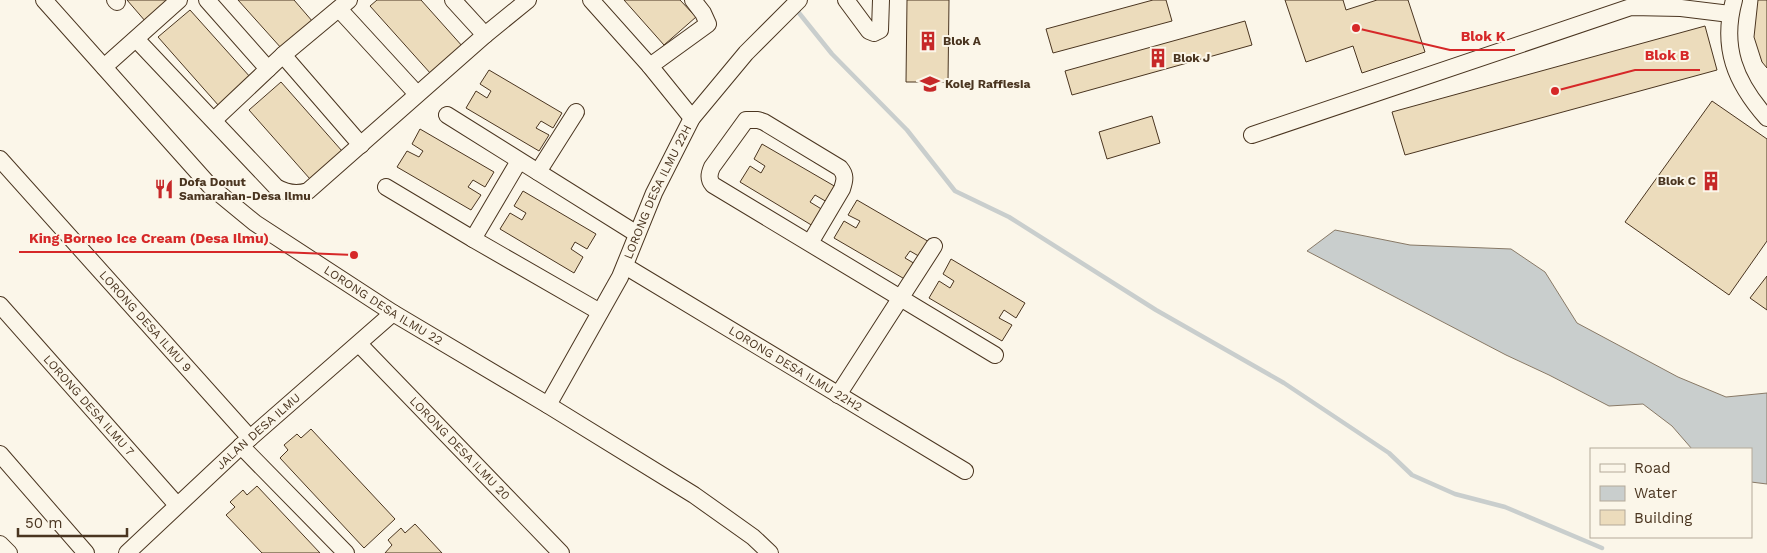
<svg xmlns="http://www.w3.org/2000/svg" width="1767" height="553" font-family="'Work Sans',sans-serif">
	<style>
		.water { fill: #c9cecd; stroke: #887966 }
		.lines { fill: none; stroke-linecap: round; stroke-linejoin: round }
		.stream { stroke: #c9cecd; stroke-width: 4.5 }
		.building { fill: #ecdcbc; stroke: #4a3520 }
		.minor-casing { stroke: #4a3520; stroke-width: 18 }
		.minor { stroke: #fbf6e9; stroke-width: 16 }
		.labels { text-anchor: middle; stroke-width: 4; stroke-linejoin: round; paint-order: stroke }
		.poi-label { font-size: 12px; font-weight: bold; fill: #4a3520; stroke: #fbf6e9; text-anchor: start }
		.street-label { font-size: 12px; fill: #4a3520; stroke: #fbf6e9 }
		.leader { fill: none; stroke: #d62828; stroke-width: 2 }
		.callout-dot { fill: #d62828; stroke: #fbf6e9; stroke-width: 2 }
		.callout-label { font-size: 14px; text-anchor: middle; font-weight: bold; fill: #d62828; stroke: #fbf6e9; stroke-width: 4; stroke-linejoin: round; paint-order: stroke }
	</style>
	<rect width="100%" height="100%" fill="#fbf6e9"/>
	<!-- water -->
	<polygon class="water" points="1335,230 1410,245 1511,249 1545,272 1577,323 1678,377 1726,397 1767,393 1767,484 1751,482 1751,449 1692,449 1672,426 1643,404 1609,406 1549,375 1506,355 1307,251"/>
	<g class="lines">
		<!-- stream -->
		<polyline class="stream" points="795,8 832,54 907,130 955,191 1009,217 1156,310 1284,383 1389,453 1412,475 1455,494 1505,507 1602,548"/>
	</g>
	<!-- building -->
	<g class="building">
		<polygon points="127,0 172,0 146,22"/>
		<polygon points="238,0 294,0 313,22 282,49"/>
		<polygon points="377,0 421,0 463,47 431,74 370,6"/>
		<polygon points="624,0 680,0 696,17 664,45"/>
		<polygon points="907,0 949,0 948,82 906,82"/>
		<polygon points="1153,0 1166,0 1172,21 1053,53 1046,29"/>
		<polygon points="1285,0 1343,0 1346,10 1377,0 1408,0 1425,52 1362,73 1353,46 1306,62"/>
		<polygon points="1758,0 1767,0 1767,68 1762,62 1754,37"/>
		<polygon points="190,10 251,78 219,106 158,37"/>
		<polygon points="1245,21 1252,45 1072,95 1065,71"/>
		<polygon points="1705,26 1717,70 1405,155 1392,112"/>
		<polygon points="489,70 562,113 553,128 541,121 536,128 549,135 539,151 466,108 476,91 487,98 491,91 480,84"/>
		<polygon points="281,82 342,151 310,179 249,110"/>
		<polygon points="1712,101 1767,139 1767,241 1729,295 1625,222"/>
		<polygon points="1152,116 1160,143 1107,159 1099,132"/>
		<polygon points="420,129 494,172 485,187 473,180 468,187 481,195 471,210 397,167 407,151 419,157 423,151 412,144"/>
		<polygon points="762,144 836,187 827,202 815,195 810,202 823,210 813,226 740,182 750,166 761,173 765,166 754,159"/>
		<polygon points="523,191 596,234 587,249 575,242 571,249 583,257 574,273 500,229 510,213 522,220 526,213 514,206"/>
		<polygon points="857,200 931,243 922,258 910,251 905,258 917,265 908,281 834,238 844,221 856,228 860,221 848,215"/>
		<polygon points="951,259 1025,303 1016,318 1004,310 999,318 1012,325 1002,341 929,298 939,281 950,288 954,281 943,274"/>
		<polygon points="1767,276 1767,310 1750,298"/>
		<polygon points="311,429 395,519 364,548 280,458 288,450 284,445 297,434 301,438"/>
		<polygon points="257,486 320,553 262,553 226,515 235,507 230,502 243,490 247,495"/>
		<polygon points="415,524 442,553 385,553 392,545 388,540 401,528 405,533"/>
	</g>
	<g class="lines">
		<defs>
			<g id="minor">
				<path id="s1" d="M44,0l166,186 45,37 138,90 155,92 146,90 59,42 17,16"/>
				<polyline points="115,0 117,2"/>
				<polyline points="207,0 268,69"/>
				<polyline points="453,0 485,35"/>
				<polyline points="591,0 650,66 692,118"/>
				<polyline points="846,0 869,31 874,33 880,30 881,0"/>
				<path d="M1734,0c-13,47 1,82 33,118"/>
				<polyline points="339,9 417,94"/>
				<path d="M136,39l140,148c10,6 20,8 32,4l177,-156 43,-35"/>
				<polyline points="283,55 361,145"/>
				<polyline points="650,66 708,24 703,13 693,0"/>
				<polyline points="104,67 179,0"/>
				<polyline points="447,115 637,234"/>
				<polyline points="214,120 283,55 349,0"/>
				<polyline points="1252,135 1631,7 1681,8 1730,14"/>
				<path id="s2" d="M0,159l250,279"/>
				<polyline points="538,172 576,112"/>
				<polyline points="386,187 473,239 519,161"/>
				<polyline points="473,239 600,312"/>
				<path d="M810,243l32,-54c3,-9 4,-14 -2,-21l-76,-46 -6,-2h-12l-34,47c-3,7 -4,12 1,18l282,170"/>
				<path id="s3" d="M625,266l340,205"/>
				<path id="s4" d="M0,305l177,200"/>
				<path id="s5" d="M359,344l202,209"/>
				<polyline points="838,395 934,246"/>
				<path id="s6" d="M548,405l72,-128 34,-84 38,-75 54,-65 53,-53"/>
				<polyline points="241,446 346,553"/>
				<polyline points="0,454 86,553"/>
				<polyline points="0,544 9,553"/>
				<path id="s7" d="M127,553l114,-107 152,-133"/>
			</g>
		</defs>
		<!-- minor casing -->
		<use href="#minor" class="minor-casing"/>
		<!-- minor -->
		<use href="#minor" class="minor"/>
	</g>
	<!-- icons -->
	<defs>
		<symbol id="building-bare" viewBox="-9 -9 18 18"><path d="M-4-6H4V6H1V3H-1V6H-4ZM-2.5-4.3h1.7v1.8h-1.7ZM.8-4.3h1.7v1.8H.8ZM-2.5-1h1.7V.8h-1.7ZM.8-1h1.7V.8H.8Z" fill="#c62828" stroke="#fbf6e9" stroke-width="2.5" paint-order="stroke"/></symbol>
		<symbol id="university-bare" viewBox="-9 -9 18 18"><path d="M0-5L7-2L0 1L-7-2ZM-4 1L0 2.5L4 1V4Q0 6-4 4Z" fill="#c62828" stroke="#fbf6e9" stroke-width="2.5" paint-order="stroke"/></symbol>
		<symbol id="restaurant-bare" viewBox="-9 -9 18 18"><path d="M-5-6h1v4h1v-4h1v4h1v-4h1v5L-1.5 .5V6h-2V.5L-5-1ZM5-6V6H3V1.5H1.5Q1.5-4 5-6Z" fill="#c62828" stroke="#fbf6e9" stroke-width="2.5" paint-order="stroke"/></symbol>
	</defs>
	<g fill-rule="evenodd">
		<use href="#building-bare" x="914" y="27" width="28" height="28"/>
		<use href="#building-bare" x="1144" y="44" width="28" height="28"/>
		<use href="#university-bare" x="916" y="70" width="28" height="28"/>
		<use href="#building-bare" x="1697" y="167" width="28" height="28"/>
		<use href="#restaurant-bare" x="150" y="175" width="28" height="28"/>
	</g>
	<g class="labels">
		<!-- poi labels -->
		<g class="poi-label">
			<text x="943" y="45">Blok A</text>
			<text x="1173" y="62">Blok J</text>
			<text x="945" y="88">Kolej Rafflesia</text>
			<text x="1696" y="185" text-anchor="end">Blok C</text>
			<text x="179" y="186">Dofa Donut<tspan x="179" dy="14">Samarahan-Desa Ilmu</tspan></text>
		</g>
		<!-- street labels -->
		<g class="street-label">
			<text dy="4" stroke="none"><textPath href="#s6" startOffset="240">LORONG DESA ILMU 22H</textPath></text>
			<text dy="4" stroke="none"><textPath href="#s1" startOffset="460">LORONG DESA ILMU 22</textPath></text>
			<text dy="4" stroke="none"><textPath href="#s2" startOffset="218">LORONG DESA ILMU 9</textPath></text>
			<text dy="4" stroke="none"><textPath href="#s3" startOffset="199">LORONG DESA ILMU 22H2</textPath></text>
			<text dy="4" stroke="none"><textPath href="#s4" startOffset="134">LORONG DESA ILMU 7</textPath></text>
			<text dy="4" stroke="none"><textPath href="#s7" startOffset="179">JALAN DESA ILMU</textPath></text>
			<text dy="4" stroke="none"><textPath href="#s5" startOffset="145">LORONG DESA ILMU 20</textPath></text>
		</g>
	</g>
	<!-- callouts -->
	<path class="leader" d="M1356 28L1450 50H1515M1555 91L1635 70H1700M354 255L279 252H19"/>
	<g class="callout-dot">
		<circle cx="1356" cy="28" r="5"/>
		<circle cx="1555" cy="91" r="5"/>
		<circle cx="354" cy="255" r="5"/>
	</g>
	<g class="callout-label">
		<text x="1483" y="41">Blok K</text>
		<text x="1667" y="60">Blok B</text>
		<text x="149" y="243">King Borneo Ice Cream (Desa Ilmu)</text>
	</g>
	<!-- legend -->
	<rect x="1590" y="448" width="162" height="90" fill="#fbf6e9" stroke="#b4a999"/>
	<rect x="1600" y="464" width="25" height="8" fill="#fbf6e9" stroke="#b4a999"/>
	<text x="1634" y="473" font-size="15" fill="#4a3520">Road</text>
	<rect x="1600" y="486" width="25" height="15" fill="#c9cecd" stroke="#b4a999"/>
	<text x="1634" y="498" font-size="15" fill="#4a3520">Water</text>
	<rect x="1600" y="510" width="25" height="15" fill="#ecdcbc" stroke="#b4a999"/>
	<text x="1634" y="523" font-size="15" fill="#4a3520">Building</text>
	<!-- scale -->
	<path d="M18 528v8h109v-8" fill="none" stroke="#4a3520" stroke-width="2.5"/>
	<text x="25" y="528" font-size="15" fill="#4a3520" stroke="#fbf6e9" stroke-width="4" paint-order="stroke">50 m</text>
</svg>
